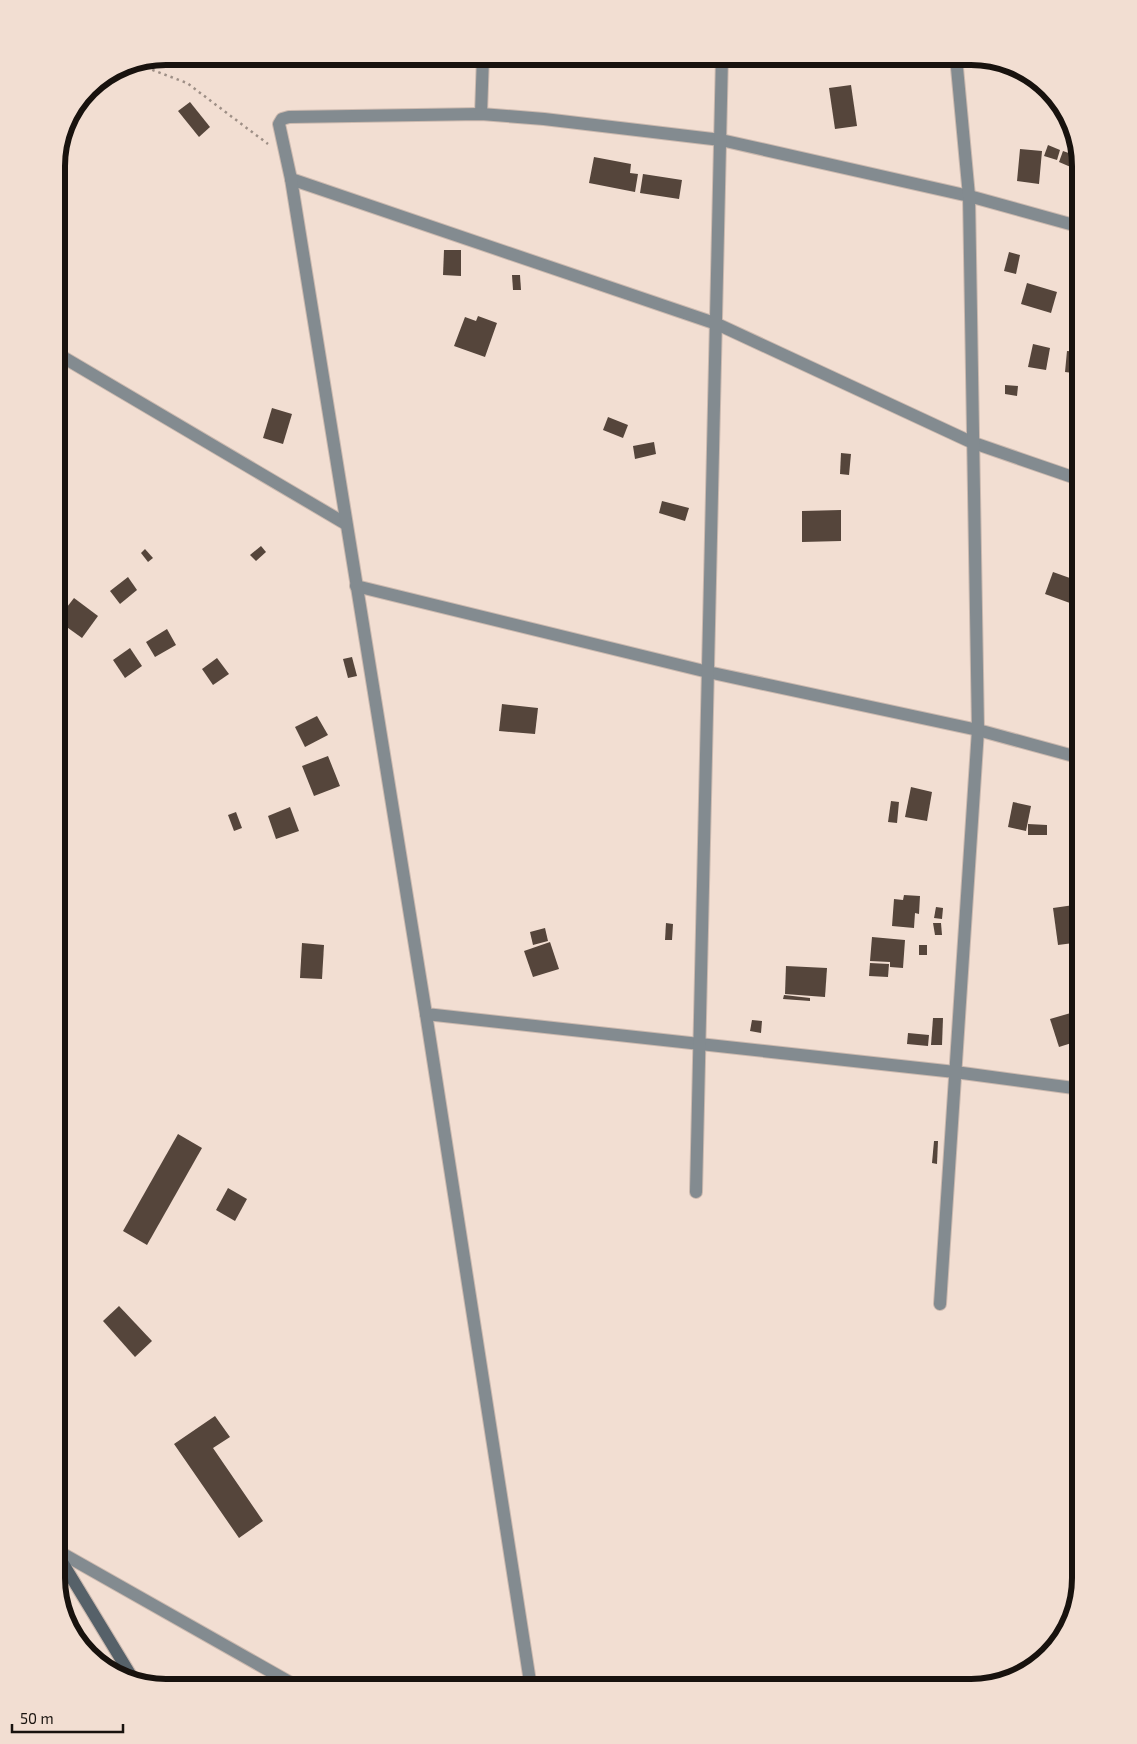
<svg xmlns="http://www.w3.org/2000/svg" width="1137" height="1744" font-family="'Exo 2',sans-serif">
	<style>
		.building { fill: #55453b }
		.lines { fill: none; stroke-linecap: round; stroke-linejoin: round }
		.street-casing { stroke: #cbb9af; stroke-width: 14 }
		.secondary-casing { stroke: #cbb9af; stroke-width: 14 }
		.path { stroke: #9e8f86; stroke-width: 2.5; stroke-dasharray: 2.5 4; stroke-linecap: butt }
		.street { stroke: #838b90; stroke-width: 12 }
		.secondary { stroke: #566169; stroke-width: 12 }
		.rim { fill: none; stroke: #18120e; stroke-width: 6 }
	</style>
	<rect width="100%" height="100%" fill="#f2ded2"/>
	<!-- building -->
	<g class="building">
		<polygon points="550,56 582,56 583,66 550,67"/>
		<polygon points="799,56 808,57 807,65 798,63"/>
		<polygon points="851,85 857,126 835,129 829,88"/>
		<polygon points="190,102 210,127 199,137 178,111"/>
		<polygon points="1048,145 1060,150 1057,160 1044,156"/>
		<polygon points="1020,149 1042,151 1039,184 1017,181"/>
		<polygon points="1063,151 1077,156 1073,168 1059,162"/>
		<polygon points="594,157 631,164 630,173 638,174 635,192 589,183"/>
		<polygon points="1080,172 1081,172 1081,201 1072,198"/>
		<polygon points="643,174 682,180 679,199 640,193"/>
		<polygon points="444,250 461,250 461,276 443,275"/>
		<polygon points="1009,252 1020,255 1016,274 1004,271"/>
		<polygon points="512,275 520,275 521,290 513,290"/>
		<polygon points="1027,283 1057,292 1051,313 1021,304"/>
		<polygon points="478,316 497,323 485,357 454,346 465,317 476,321"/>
		<polygon points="1033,344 1050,348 1046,370 1028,367"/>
		<polygon points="1067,351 1081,352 1081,374 1065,372"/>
		<polygon points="1005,385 1018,386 1017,396 1005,394"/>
		<polygon points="272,408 292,414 283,444 263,438"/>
		<polygon points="608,417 628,425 623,438 603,430"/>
		<polygon points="654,442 656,454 635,459 633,446"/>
		<polygon points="841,453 851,454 849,475 840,474"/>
		<polygon points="662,501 689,508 685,521 659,513"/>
		<polygon points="841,510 841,541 802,542 802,511"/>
		<polygon points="261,546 266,552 256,561 250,555"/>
		<polygon points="145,549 153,558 148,562 141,553"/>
		<polygon points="1053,572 1081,582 1081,607 1045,594"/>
		<polygon points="128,577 137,590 120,604 110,591"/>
		<polygon points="74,598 98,616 82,638 57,620"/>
		<polygon points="167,629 176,645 155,657 146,642"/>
		<polygon points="130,648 142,666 125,678 113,660"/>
		<polygon points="352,657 357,676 348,678 343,659"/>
		<polygon points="217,658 229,674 213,685 202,669"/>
		<polygon points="502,704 538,708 535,734 499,731"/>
		<polygon points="317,716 328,735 305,747 295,727"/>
		<polygon points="328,756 340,786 314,796 302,766"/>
		<polygon points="911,787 932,792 927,821 905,817"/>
		<polygon points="891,801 899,802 897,823 888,822"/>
		<polygon points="1013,802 1031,806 1026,831 1008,827"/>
		<polygon points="290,807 299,831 276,839 268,816"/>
		<polygon points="236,812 242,828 234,831 228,815"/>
		<polygon points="1028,824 1047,825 1047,835 1028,835"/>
		<polygon points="904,895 920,896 919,914 915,913 914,928 892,926 894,899 903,900"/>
		<polygon points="1081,904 1081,942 1058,945 1053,908"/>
		<polygon points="936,907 943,908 942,919 934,918"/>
		<polygon points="666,923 673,924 672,940 665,940"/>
		<polygon points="933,923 941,923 942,935 935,935"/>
		<polygon points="545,928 548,941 533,945 530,932"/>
		<polygon points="872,937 905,940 903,968 890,967 890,962 870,961"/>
		<polygon points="550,942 559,969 533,977 524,951"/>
		<polygon points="302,943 324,945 322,979 300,978"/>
		<rect x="919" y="945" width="8" height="10"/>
		<polygon points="870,963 889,964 888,977 869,976"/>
		<polygon points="786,966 827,968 825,997 785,994"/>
		<polygon points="784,995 810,998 810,1001 783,999"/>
		<polygon points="1081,1010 1081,1040 1059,1047 1050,1019"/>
		<polygon points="933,1018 943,1018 942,1045 931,1045"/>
		<polygon points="752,1020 762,1021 761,1033 750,1031"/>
		<polygon points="908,1033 929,1035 928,1046 907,1044"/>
		<polygon points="178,1134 202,1148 147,1245 123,1231"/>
		<polygon points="934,1141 938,1141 937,1164 932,1163"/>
		<polygon points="228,1188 247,1199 235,1221 216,1210"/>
		<polygon points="119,1306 152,1341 135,1357 103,1321"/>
		<polygon points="215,1416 230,1437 213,1448 263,1521 239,1538 174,1444"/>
	</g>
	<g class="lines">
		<defs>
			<g id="street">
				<polyline points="481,114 483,56"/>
				<polyline points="291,179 717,324 971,442 1081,480"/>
				<polyline points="56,353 346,524"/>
				<polyline points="356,586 708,672 978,730 1081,758"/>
				<polyline points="426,1014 531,1688"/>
				<polyline points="1081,1089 955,1072 426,1014 291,179 279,124 282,119 289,117 481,114 544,119 721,140 969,196 1081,227"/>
				<polyline points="696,1192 722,56"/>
				<polyline points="940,1304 978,730 969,196 956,57"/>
				<polyline points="56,1550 300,1688"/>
			</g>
			<polyline id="secondary" points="56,1552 133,1679"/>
		</defs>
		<!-- street casing -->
		<use href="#street" class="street-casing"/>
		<!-- secondary casing -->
		<use href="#secondary" class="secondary-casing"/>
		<!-- path -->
		<polyline class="path" points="134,63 187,83 268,144"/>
		<!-- street -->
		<use href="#street" class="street"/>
		<!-- secondary -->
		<use href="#secondary" class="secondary"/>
	</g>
	<!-- crop -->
	<path d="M0 0H1137V1744H0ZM166 65H971A101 101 0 0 1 1072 166V1578A101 101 0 0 1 971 1679H166A101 101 0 0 1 65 1578V166A101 101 0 0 1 166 65Z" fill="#f2ded2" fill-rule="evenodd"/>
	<path class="rim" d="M166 65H971A101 101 0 0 1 1072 166V1578A101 101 0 0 1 971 1679H166A101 101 0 0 1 65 1578V166A101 101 0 0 1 166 65Z"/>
	<!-- scale -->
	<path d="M12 1724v8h111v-8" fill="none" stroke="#18120e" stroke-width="2.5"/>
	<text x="20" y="1724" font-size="15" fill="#18120e" stroke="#f2ded2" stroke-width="4" paint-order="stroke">50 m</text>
</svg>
